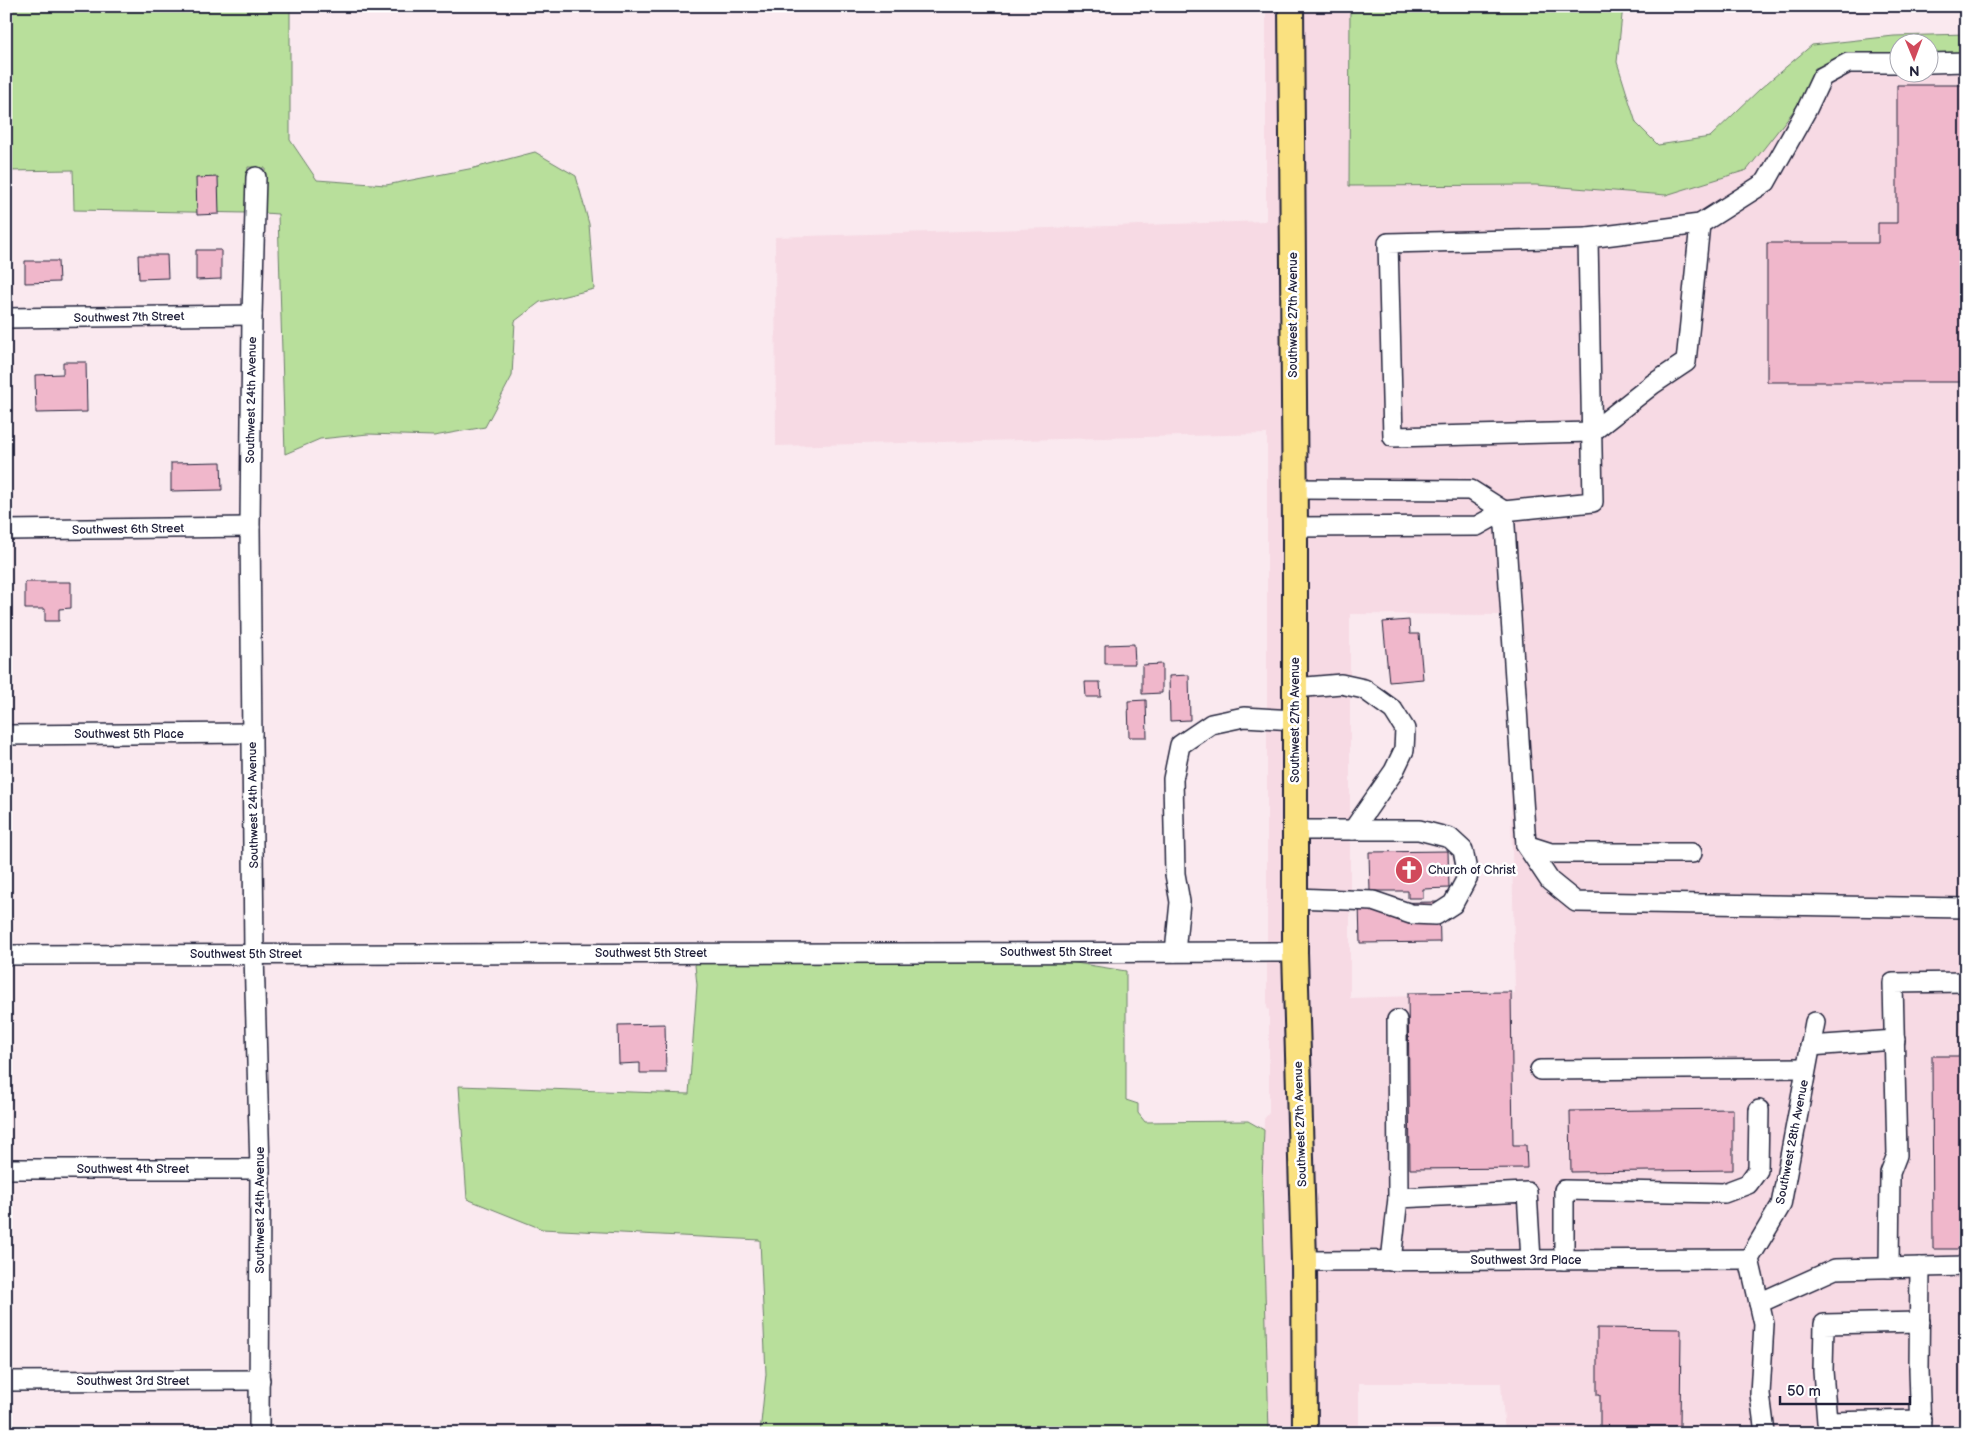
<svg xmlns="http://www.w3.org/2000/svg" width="1972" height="1439" font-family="'Balsamiq Sans',sans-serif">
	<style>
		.built { fill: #f7dae4; fill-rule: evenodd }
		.green { fill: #b8df9b; stroke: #6d806b }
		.building { fill: #f0b7cb; stroke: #22223b }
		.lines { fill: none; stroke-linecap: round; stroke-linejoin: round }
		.minor-casing { stroke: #22223b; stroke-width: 22 }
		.major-casing { stroke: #22223b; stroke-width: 28 }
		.minor { stroke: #fff; stroke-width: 19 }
		.major { stroke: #fae180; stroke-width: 24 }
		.labels { text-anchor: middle; stroke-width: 5; stroke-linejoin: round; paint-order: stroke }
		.street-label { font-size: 12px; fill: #22223b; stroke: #fff }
		.poi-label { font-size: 12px; fill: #22223b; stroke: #fff; text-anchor: start }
	</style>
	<rect width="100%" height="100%" fill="#fae9ef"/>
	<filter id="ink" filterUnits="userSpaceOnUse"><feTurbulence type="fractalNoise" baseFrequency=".02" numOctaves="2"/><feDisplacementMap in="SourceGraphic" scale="10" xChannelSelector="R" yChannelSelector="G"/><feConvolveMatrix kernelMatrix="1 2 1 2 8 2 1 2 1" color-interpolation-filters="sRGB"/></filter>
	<g filter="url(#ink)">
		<!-- built -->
		<g class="built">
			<polygon points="1266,6 1282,6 1296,1433 1269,1433 1262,1181 1264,1119 1269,1113 1269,1010 1267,1008 1267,434 776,446 775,237 1266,221"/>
			<path d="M1300,6h50l-1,180 187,-1 130,10 132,-90 17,-37 45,-12 39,-1 1,17h30v-18l36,-1v1380h-461l-4,-50h-142v50h-46l-9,-482zM1350,614l157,1 8,378 -165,5z"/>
		</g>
		<!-- green -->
		<g class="green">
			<polygon points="6,6 290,6 290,140 317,180 386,185 474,168 535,152 576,176 589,224 594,289 540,302 515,321 512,376 485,427 434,436 368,434 320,439 285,454 278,214 264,213 265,168 248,167 246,213 74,210 73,170 6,171"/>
			<polygon points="1350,6 1623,6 1617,62 1636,123 1658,145 1710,137 1761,88 1812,45 1894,36 1966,34 1966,53 1930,54 1930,42 1900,42 1899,55 1860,56 1815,68 1798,105 1747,170 1666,195 1536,185 1349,186"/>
			<polygon points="694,955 1025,955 1126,971 1126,1100 1138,1104 1138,1113 1145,1122 1248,1121 1264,1130 1262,1181 1269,1433 760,1433 766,1374 760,1240 542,1229 467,1199 459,1086 689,1094 697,985"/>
		</g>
		<!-- building -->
		<g class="building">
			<polygon points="1897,85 1966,85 1966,382 1767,382 1767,243 1878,243 1878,223 1897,223"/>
			<polygon points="218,177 219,214 197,215 196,178"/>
			<polygon points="196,250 221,250 221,279 196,280"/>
			<polygon points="138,255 167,255 168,278 139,279"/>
			<polygon points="25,261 58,261 59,282 25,283"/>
			<polygon points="63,362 86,362 87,412 36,413 35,375 63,374"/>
			<polygon points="221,462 222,490 171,491 171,463"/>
			<polygon points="25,582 71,582 71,608 59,609 59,621 45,621 45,609 25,609"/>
			<polygon points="1409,620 1410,634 1419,634 1423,679 1389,682 1383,622"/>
			<polygon points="1134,644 1135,664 1105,664 1105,645"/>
			<polygon points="1162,664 1162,693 1142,694 1142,665"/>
			<polygon points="1189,675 1190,720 1170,721 1169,676"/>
			<polygon points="1085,682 1100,682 1101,697 1086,697"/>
			<polygon points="1146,700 1147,737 1129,737 1128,701"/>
			<polygon points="1448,851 1449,888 1423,889 1423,898 1408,898 1408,891 1370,891 1369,852"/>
			<polygon points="1439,902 1440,942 1360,943 1359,903"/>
			<polygon points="1511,992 1513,1145 1526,1145 1527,1168 1410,1169 1408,993"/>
			<polygon points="665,1024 666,1073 640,1073 640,1063 619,1064 618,1025"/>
			<polygon points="1932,1056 1966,1056 1966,1249 1933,1249"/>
			<polygon points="1733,1109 1733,1170 1571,1172 1570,1111"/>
			<polygon points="1597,1328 1681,1329 1680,1426 1600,1426 1600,1395 1597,1395"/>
			<polygon points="661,1426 662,1433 616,1433 616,1427"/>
		</g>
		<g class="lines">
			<defs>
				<g id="minor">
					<polyline points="1930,63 1966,62"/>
					<polyline points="256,177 252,315 250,527 254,954 260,1169 259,1433"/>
					<polyline points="1588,238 1388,243 1393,437 1592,432 1653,384 1686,362 1700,224"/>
					<polyline points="6,318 252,315"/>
					<polyline points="1294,489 1471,490 1504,511"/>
					<polyline points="1504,511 1526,845 1550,881 1576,902 1966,908"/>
					<polyline points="1295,527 1477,526 1504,511 1593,502 1588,238 1700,224 1766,182 1807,109 1822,77 1848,63 1900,63"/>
					<polyline points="6,530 250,527"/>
					<polyline points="1295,688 1341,684 1364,689 1393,710 1405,729 1404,750 1394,771 1353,830"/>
					<polyline points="6,735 252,733"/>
					<polyline points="1295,830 1419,830 1450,838 1463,850 1468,876 1453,904 1436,915 1411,914 1373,901 1295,898"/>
					<polyline points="1526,845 1551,853 1692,853"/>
					<polyline points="1175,952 1180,902 1175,874 1173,779 1180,745 1211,724 1244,717 1295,720"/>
					<polyline points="6,955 1295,952"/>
					<polyline points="1397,1020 1398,1198"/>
					<polyline points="1810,1046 1895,1040"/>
					<polyline points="1540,1070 1806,1068"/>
					<polyline points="6,1169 260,1169"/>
					<polyline points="1564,1260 1564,1190 1724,1193 1748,1184 1758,1170 1759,1110"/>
					<polyline points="1304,1261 1749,1259"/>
					<polyline points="1391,1261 1398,1198 1527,1192 1531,1260"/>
					<polyline points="1920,1267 1919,1369 1921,1432"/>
					<polyline points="1889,1268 1890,1173 1897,1155 1893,983 1966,982"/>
					<polyline points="1759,1303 1835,1269 1966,1266"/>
					<polyline points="1920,1322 1824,1324 1823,1371 1827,1422 1921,1420"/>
					<polyline points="6,1381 260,1380"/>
					<polyline points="1765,1433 1760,1394 1764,1324 1749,1259 1781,1205 1815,1022"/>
				</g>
				<polyline id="major" points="1291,6 1295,527 1295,952 1304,1261 1305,1433"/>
			</defs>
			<!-- minor casing -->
			<use href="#minor" class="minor-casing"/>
			<!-- major casing -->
			<use href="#major" class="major-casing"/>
			<!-- minor -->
			<use href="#minor" class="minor"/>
			<!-- major -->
			<use href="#major" class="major"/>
		</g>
	</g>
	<!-- icons -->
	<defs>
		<symbol id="church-disc" viewBox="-11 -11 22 22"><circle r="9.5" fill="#d1495b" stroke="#fff"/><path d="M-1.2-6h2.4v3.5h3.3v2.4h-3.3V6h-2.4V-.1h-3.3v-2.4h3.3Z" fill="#fff"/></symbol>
	</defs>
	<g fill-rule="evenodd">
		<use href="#church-disc" x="1393" y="854" width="32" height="32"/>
	</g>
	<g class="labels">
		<!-- street labels -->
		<g class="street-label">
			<text transform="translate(1293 315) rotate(-90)" y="4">Southwest 27th Avenue</text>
			<text transform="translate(129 317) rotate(-1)" y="4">Southwest 7th Street</text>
			<text transform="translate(251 400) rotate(-89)" y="4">Southwest 24th Avenue</text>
			<text transform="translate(128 529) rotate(-1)" y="4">Southwest 6th Street</text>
			<text transform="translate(1295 720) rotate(-90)" y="4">Southwest 27th Avenue</text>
			<text x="129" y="738">Southwest 5th Place</text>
			<text transform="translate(253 805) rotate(-91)" y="4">Southwest 24th Avenue</text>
			<text x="1056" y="956">Southwest 5th Street</text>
			<text x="651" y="957">Southwest 5th Street</text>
			<text x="246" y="958">Southwest 5th Street</text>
			<text transform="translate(1300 1124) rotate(-92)" y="4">Southwest 27th Avenue</text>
			<text transform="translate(1792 1142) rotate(-79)" y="4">Southwest 28th Avenue</text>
			<text x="133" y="1173">Southwest 4th Street</text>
			<text transform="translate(260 1210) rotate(-90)" y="4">Southwest 24th Avenue</text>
			<text x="1526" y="1264">Southwest 3rd Place</text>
			<text x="133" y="1385">Southwest 3rd Street</text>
		</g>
		<!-- poi labels -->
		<g class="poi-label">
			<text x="1428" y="874">Church of Christ</text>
		</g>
	</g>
	<!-- margin -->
	<rect width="1972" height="1439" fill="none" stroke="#fff" stroke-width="25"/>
	<rect x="12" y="12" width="1947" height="1414" fill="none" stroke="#22223b" stroke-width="2" filter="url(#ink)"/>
	<!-- north arrow -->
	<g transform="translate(1914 58) rotate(179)"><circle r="24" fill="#ffffff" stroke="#a7a7b1"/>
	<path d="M0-4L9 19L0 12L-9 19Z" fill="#d1495b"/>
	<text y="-8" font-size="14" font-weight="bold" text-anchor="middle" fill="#22223b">N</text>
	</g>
	<!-- scale -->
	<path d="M1780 1396v8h130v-8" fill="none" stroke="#22223b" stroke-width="2.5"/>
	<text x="1787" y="1396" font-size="15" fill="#22223b" stroke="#ffffff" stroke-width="4" paint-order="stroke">50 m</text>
</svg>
